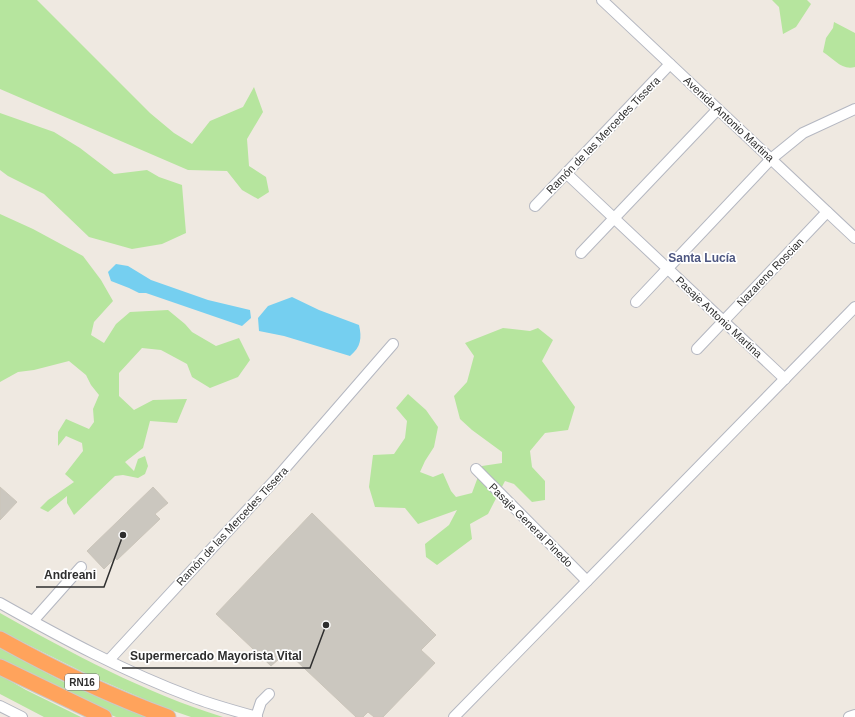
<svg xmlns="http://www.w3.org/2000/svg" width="855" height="717" font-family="Helvetica,sans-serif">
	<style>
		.green { fill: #b6e59e }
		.water { fill: #75cff0 }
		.building { fill: #cbc7bf; stroke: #cbc5ba }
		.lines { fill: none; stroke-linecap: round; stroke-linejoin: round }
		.minor-casing { stroke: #b4b7c1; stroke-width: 12 }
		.highway-casing { stroke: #c9c9c9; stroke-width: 17 }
		.minor { stroke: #fff; stroke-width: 10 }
		.highway { stroke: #ffa35c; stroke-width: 15 }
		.labels { text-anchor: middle; stroke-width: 3.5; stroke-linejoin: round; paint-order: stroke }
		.shield { fill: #fff; stroke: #6d6d6d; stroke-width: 1 }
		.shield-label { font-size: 10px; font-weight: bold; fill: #2e2e2e }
		.street-label { font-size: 11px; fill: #2e2e2e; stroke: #fff }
		.neighbourhood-label { font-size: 12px; font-weight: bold; fill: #4d5680; stroke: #fff }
		.leader { fill: none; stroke: #2e2e2e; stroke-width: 1.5 }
		.callout-dot { fill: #2e2e2e; stroke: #fff; stroke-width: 1.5 }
		.callout-label { font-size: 12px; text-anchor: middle; font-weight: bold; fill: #2e2e2e; stroke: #fff; stroke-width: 3.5; stroke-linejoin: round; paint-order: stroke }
	</style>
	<rect width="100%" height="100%" fill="#efe9e1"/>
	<!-- green -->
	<g class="green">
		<polygon points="0,0 37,0 150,113 174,133 192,144 210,121 243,107 254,87 263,112 247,139 249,166 266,177 269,192 258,199 242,190 227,171 188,170 0,89"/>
		<polygon points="772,0 807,0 811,4 796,27 783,34 779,7"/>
		<path d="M834,22l21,11v34c-13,4 -22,-9 -32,-15l3,-14 7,-10z"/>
		<polygon points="0,113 54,132 80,148 114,174 147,170 159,177 182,185 186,233 162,244 132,249 89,237 44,194 8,176 0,170"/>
		<polygon points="0,214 33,229 83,256 101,280 113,301 94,322 91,335 104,343 116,324 130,312 168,310 185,324 192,332 216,346 239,338 250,360 238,377 210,388 192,377 187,364 161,350 142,348 119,373 119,396 134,410 153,400 187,399 177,423 150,421 143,448 125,462 134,471 138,459 145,456 148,466 145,474 138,478 123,475 115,476 74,515 67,503 67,496 48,512 40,508 48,500 74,482 65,474 83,451 82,443 66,436 58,446 58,432 66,419 89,429 94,422 93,409 99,395 91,385 86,375 69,361 34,370 18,372 0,382"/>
		<polygon points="503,328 530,331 538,328 553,340 542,361 575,407 568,430 545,433 530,451 532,467 545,481 545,500 532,502 514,484 505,481 488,514 470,524 472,539 437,565 426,557 425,544 449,525 457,510 418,524 405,508 375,507 369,487 373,455 394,454 405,438 407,421 396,408 408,394 426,410 438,427 434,447 425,461 420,472 433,477 443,473 451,491 456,497 472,493 482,466 502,463 502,452 472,430 460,419 454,396 467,382 474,356 465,343"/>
		<path d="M0,613c71,40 145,80 223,104h-32l-29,-10 -71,-31 -91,-45z"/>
		<polygon points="0,648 62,681 148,717 116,717 104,712 0,662"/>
		<polygon points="0,675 26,690 81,717 44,717 0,694"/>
	</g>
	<!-- water -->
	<g class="water">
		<polygon points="116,264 128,266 151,280 208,300 250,310 251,318 242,326 146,293 139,293 129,288 111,281 108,272"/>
		<path d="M292,297l27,13 40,15c3,13 2,22 -9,31l-66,-20 -25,-5 -1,-13 10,-12z"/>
	</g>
	<!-- building -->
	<g class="building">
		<polygon points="0,487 17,502 0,520"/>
		<polygon points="153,487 168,503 155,514 160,519 117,560 115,558 104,569 87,551"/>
		<polygon points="312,513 436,635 421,650 435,663 383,717 374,717 368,712 363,717 356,717 287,652 271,666 216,614"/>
	</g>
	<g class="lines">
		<defs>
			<g id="minor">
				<polyline points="602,0 855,238"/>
				<polyline points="566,173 785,379"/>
				<polyline points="535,206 670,64"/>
				<polyline points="581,253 718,109"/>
				<polyline points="636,302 771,159 803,133 855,109"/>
				<polyline points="697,349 827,212"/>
				<polyline points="476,469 587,581"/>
				<path d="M0,603c62,35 125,69 192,94 21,8 43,14 65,20"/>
				<polyline points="33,621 81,567"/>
				<polyline points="109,660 274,481 393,344"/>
				<polyline points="0,706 22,717"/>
				<polyline points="256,717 261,702 269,694"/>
				<polyline points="454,717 855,307"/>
				<polyline points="849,717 855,715"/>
			</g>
			<g id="highway">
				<path d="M0,639c54,30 110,57 168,78"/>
				<polyline points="0,667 104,717"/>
			</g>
		</defs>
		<!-- minor casing -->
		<use href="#minor" class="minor-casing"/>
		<!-- highway casing -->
		<use href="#highway" class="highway-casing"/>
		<!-- minor -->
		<use href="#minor" class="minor"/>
		<!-- highway -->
		<use href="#highway" class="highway"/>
	</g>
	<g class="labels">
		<!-- shield labels -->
		<rect class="shield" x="65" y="674" width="34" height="16" rx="3"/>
		<g class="shield-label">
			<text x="82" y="686">RN16</text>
		</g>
		<!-- street labels -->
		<g class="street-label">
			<text transform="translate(729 119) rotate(43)" y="4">Avenida Antonio Martina</text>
			<text transform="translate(603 135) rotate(-46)" y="4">Ramón de las Mercedes Tissera</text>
			<text transform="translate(770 272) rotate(-46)" y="4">Nazareno Roscian</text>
			<text transform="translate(719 317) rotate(43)" y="4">Pasaje Antonio Martina</text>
			<text transform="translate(531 525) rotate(45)" y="4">Pasaje General Pinedo</text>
			<text transform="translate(232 526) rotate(-47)" y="4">Ramón de las Mercedes Tissera</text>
		</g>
		<!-- neighbourhood labels -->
		<g class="neighbourhood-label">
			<text x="702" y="262">Santa Lucía</text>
		</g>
	</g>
	<!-- callouts -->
	<path class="leader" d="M123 535L104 587H36M326 625L310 668H122"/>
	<g class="callout-dot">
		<circle cx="123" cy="535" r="4"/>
		<circle cx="326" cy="625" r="4"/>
	</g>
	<g class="callout-label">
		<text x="70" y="579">Andreani</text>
		<text x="216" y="660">Supermercado Mayorista Vital</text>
	</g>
</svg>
